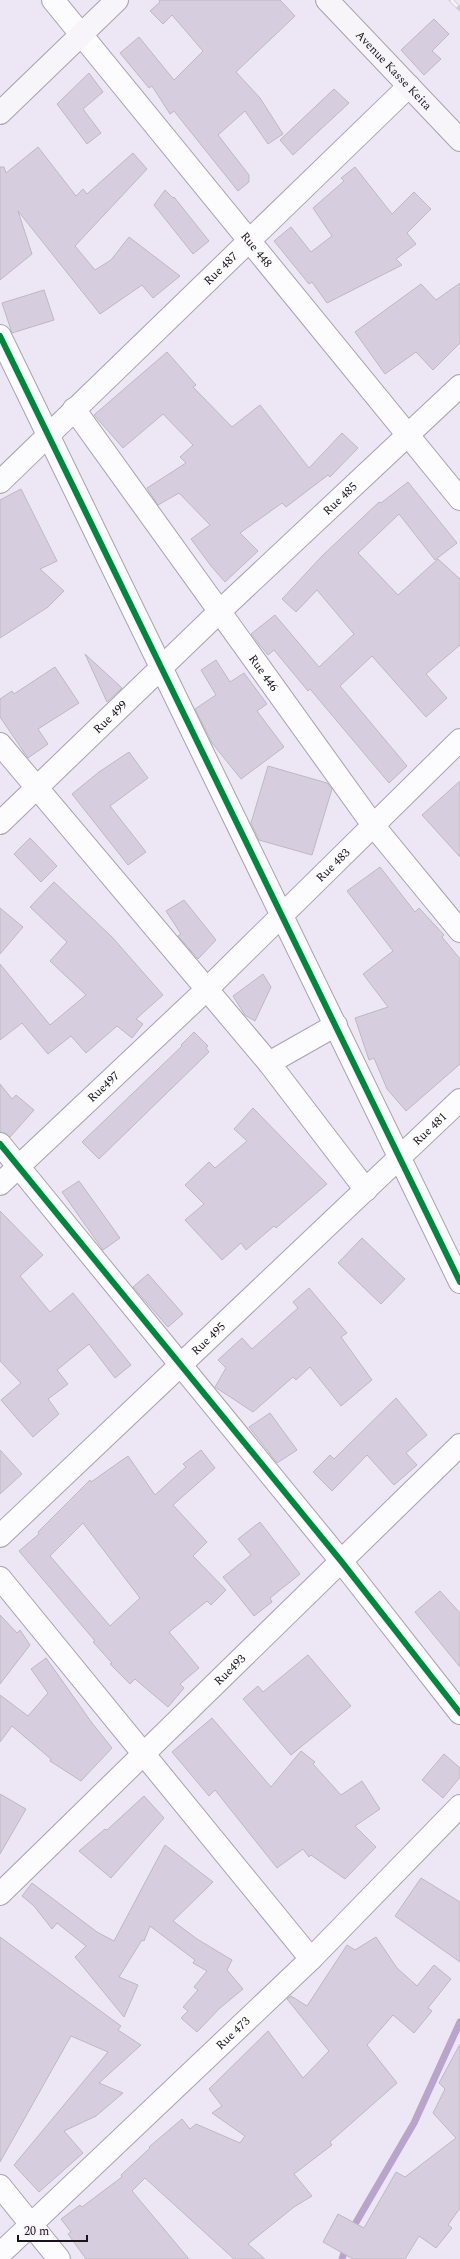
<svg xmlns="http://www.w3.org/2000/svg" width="460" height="2259" font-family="Spectral,serif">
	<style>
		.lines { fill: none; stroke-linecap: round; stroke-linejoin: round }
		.stream { stroke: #b9a4cb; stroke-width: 7 }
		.building { fill: #d6cede; stroke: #beb8c3; fill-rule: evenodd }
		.minor-casing { stroke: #a8a2ae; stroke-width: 24 }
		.tertiary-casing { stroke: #a8a2ae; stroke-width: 24 }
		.secondary-casing { stroke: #a8a2ae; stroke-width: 24 }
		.minor { stroke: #fcfbfd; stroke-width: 22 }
		.tertiary { stroke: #fcfbfd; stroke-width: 22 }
		.secondary { stroke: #f8f5fa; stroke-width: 22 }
		.rail-casing { stroke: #cfccd1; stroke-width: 4.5 }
		.rail { stroke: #f7f1fb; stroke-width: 3; stroke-dasharray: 9; stroke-linecap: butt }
		.cycleway-casing { stroke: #f7f1fb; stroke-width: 8 }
		.cycleway { stroke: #00873e; stroke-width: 6 }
		.labels { text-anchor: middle; stroke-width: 3; stroke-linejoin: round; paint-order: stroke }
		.street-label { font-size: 12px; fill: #19141c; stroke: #f7f1fb }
	</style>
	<rect width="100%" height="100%" fill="#ede6f4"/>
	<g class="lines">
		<!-- stream -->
		<g class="stream">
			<polyline points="351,2231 414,2123 460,2022"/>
			<polyline points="342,2259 347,2244"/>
		</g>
	</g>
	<!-- building -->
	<g class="building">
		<polygon points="159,0 280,0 295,16 236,72 260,98 283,134 268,144 245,111 218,135 249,175 249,182 238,191 174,111 170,114 152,86 149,88 120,53 139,37 174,80 203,51 172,15 163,24 150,11 160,2"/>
		<polygon points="434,19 449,34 432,51 441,59 424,75 401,50"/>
		<polygon points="89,73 103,92 83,109 101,133 87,144 57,104"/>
		<polygon points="334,89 349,103 293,155 280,140"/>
		<polygon points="38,147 76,196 83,189 87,194 133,153 147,169 75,246 95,270 111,260 129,237 180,276 153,298 142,285 100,314 18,211 32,254 0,280 0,167 4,167 6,173"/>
		<polygon points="355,167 392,214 414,192 431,209 407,233 416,244 396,259 402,265 327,303 312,282 309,284 274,241 291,227 311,252 332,236 313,208 344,181 341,178"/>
		<polygon points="165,190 173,198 174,197 209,241 193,254 154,205"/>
		<polygon points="460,283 460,343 433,370 416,352 385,374 355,332 421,284 436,300"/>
		<polygon points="44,290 54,320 12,333 2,303"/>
		<polygon points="167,352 196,385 193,387 232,427 260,405 309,468 342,433 358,448 330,477 328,475 286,507 282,503 240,533 258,551 225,582 211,566 191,539 210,525 179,493 158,505 147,488 186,463 180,457 193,445 163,414 123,448 94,415"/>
		<polygon points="408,482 457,543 435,560 399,514 358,553 398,595 438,559 460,579 460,645 426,674 447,698 426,717 372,656 340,686 407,766 389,783 310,689 308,691 274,650 268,655 251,634 275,615 319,667 354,634 317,590 296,612 282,599 322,556 379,502 381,503"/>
		<polygon points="21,489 57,561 40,569 64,591 48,607 0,638 0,500"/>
		<polygon points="85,654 122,688 107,702"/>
		<polygon points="216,660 230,682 244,673 267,704 257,711 284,747 241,779 212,743 195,709 216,695 201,670"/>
		<polygon points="55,667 79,703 38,729 48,744 28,758 0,717 0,699 12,691 14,694"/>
		<polygon points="129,752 148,778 110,806 146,852 128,865 72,794 99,772"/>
		<polygon points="268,766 327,783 332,789 312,855 259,840 251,823"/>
		<polygon points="460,781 460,857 422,815"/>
		<polygon points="30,838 57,866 41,882 14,854"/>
		<polygon points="380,867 415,912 419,908 444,935 442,937 460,959 460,1064 406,1111 387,1089 374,1058 369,1060 355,1018 388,1007 363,974 393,951 347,891"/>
		<polygon points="54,882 112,937 163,995 136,1019 143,1024 132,1038 117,1026 86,1053 71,1036 48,1054 22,1023 0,1040 0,964 50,1025 86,995 50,961 67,942 30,907"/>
		<polygon points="184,900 216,940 198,959 178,936 181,934 166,911"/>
		<polygon points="0,908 23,927 0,954"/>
		<polygon points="263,974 271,987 255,1021 245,1015 233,996"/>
		<polygon points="194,1032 208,1046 206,1048 209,1052 99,1159 82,1142 182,1046 181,1045"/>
		<polygon points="0,1084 12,1099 16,1095 34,1110 10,1137 0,1132"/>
		<polygon points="253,1108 327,1184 276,1228 274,1226 246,1250 241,1243 222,1260 185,1220 204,1204 185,1185 209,1162 215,1168 247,1141 234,1129"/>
		<polygon points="79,1181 120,1238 103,1250 62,1192"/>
		<polygon points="0,1211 43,1255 20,1276 50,1312 73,1293 131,1365 115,1378 89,1344 57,1370 68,1384 48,1399 59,1414 33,1437 1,1400 21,1383 0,1361"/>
		<polygon points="362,1238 405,1279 381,1304 338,1263"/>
		<polygon points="148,1274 183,1314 168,1327 133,1287"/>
		<polygon points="309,1288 347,1333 341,1337 372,1380 341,1406 310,1367 296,1380 293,1377 253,1412 215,1387 226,1368 218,1360 242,1338 252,1349 298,1308 293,1302"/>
		<polygon points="396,1398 427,1435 406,1453 417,1465 394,1485 367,1455 332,1491 313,1472 330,1455 334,1459"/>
		<polygon points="270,1413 297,1450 277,1463 249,1427"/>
		<polygon points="0,1450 22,1474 0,1494"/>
		<path d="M201,1450l14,18 -42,37 34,37 -14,14 33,34 -15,15 -4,-4 -38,31 30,36 -19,16 4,4 -16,19 -33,-28 -5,5 -20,-20 2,-1 -19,-21 2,-1 -76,-90 20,-17 -1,-2 52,-52 1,2 37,-26 27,39 31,-28 -3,-3zM83,1523l57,75 -30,28 -60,-70z"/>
		<polygon points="260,1522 300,1574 270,1598 272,1602 254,1616 223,1577 251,1555 238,1539"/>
		<polygon points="440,1591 460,1613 460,1667 415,1612"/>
		<polygon points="0,1615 17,1633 20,1630 30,1645 0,1684"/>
		<polygon points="308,1655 351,1706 291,1755 243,1699 258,1686 263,1692"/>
		<polygon points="46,1658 92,1723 112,1748 81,1781 50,1761 51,1759 12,1726 0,1742 0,1695 28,1716 48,1693 31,1669"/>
		<polygon points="212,1718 271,1787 301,1751 315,1762 313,1764 341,1795 362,1781 380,1809 355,1826 376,1847 345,1879 311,1855 309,1857 303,1849 277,1868 215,1790 209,1796 172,1752"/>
		<polygon points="444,1754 460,1768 460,1777 443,1798 422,1780"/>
		<polygon points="0,1794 26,1809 0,1854"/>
		<polygon points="144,1796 164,1818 111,1878 79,1851 105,1829 107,1830"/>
		<polygon points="165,1845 213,1882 173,1921 197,1939 232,1960 227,1970 243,1989 220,2008 197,2032 181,2018 188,2011 183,2007 198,1990 194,1987 207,1971 193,1963 195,1960 150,1926 144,1941 142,1940 119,1977 138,1985 124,2017 75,1957 86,1946 57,1923 52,1929 34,1906 22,1896 32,1883 97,1932 114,1941"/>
		<polygon points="421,1878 460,1902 460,1962 395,1916"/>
		<polygon points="0,1937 121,2026 118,2030 141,2045 99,2083 123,2093 96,2116 64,2131 83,2153 39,2192 14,2165 108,2052 71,2036 0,2162"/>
		<polygon points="376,1937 397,1968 417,1986 434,1965 451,1979 428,2008 432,2011 414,2033 393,2015 367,2045 397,2083 330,2142 332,2145 294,2174 312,2196 294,2207 248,2244 265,2259 234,2259 145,2178 132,2191 189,2259 86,2259 68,2234 71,2232 61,2219 80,2205 82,2207 122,2177 121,2175 150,2148 149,2147 182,2119 190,2129 196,2124 240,2143 245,2136 212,2113 222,2106 209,2089 268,2031 303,2078 329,2051 287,1999 291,1996 307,2006 347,1945 355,1950"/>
		<polygon points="460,2044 460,2208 448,2225 452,2228 436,2248 419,2236 405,2259 353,2259 323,2242 338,2214 364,2228 396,2172 405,2177 456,2138 433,2113 445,2089 439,2083"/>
	</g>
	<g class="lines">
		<defs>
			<g id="minor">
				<path id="s1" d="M53,0l407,499"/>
				<path id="s2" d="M74,409l299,416 87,106"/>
				<path id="s3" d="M0,482l409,-396"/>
				<polyline points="0,744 269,1063 366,1190"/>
				<path id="s4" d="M0,823l220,-212 240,-225"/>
				<polyline points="269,1063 336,1025"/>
				<polyline points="0,1144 341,1561 460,1713"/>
				<path id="s5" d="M0,1184l206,-194 254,-250"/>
				<path id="s6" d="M0,1536l460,-436"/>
				<polyline points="0,1578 311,1959"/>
				<path id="s7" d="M0,1894l460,-449"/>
				<polyline points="0,2186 59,2259"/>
				<path id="s8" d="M0,2254l311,-295 149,-153"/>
			</g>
			<polyline id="tertiary" points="0,336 460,1282"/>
			<g id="secondary">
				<path id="s9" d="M327,0l133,140"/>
				<polyline points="0,113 117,0"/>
			</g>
		</defs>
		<!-- minor casing -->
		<use href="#minor" class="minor-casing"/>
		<!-- tertiary casing -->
		<use href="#tertiary" class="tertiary-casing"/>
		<!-- secondary casing -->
		<use href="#secondary" class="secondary-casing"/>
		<!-- minor -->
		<use href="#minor" class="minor"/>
		<!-- tertiary -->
		<use href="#tertiary" class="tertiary"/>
		<!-- secondary -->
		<use href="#secondary" class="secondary"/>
		<defs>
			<polyline id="rail" points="451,0 460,9"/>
		</defs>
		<!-- rail casing -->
		<use href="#rail" class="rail-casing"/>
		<!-- rail -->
		<use href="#rail" class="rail"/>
		<defs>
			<g id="cycleway">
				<polyline points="0,336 460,1282"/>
				<polyline points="0,1144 341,1561 460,1713"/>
			</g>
		</defs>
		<!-- cycleway casing -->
		<use href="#cycleway" class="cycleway-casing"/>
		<!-- cycleway -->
		<use href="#cycleway" class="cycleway"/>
	</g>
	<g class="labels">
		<!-- street labels -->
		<g class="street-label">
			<text dy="4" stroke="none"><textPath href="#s9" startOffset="97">Avenue Kasse Keita</textPath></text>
			<text dy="4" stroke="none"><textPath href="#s1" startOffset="322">Rue 448</textPath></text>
			<text dy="4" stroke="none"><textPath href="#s3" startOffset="307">Rue 487</textPath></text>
			<text dy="4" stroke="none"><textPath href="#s4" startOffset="470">Rue 485</textPath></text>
			<text dy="4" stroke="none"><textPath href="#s2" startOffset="325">Rue 446</textPath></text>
			<text dy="4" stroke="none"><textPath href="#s4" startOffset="153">Rue 499</textPath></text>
			<text dy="4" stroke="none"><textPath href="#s5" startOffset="461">Rue 483</textPath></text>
			<text dy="4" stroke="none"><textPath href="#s5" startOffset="142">Rue497</textPath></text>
			<text dy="4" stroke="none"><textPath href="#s6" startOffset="592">Rue 481</textPath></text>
			<text dy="4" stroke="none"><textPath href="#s6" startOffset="287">Rue 495</textPath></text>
			<text dy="4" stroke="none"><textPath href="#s7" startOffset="321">Rue493</textPath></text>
			<text dy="4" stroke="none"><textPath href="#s8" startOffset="321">Rue 473</textPath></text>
		</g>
	</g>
	<!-- scale -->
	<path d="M18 2235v6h69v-6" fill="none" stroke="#19141c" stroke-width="2"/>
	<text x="24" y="2235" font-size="12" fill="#19141c" stroke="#f7f1fb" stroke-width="3" paint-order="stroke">20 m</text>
</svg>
